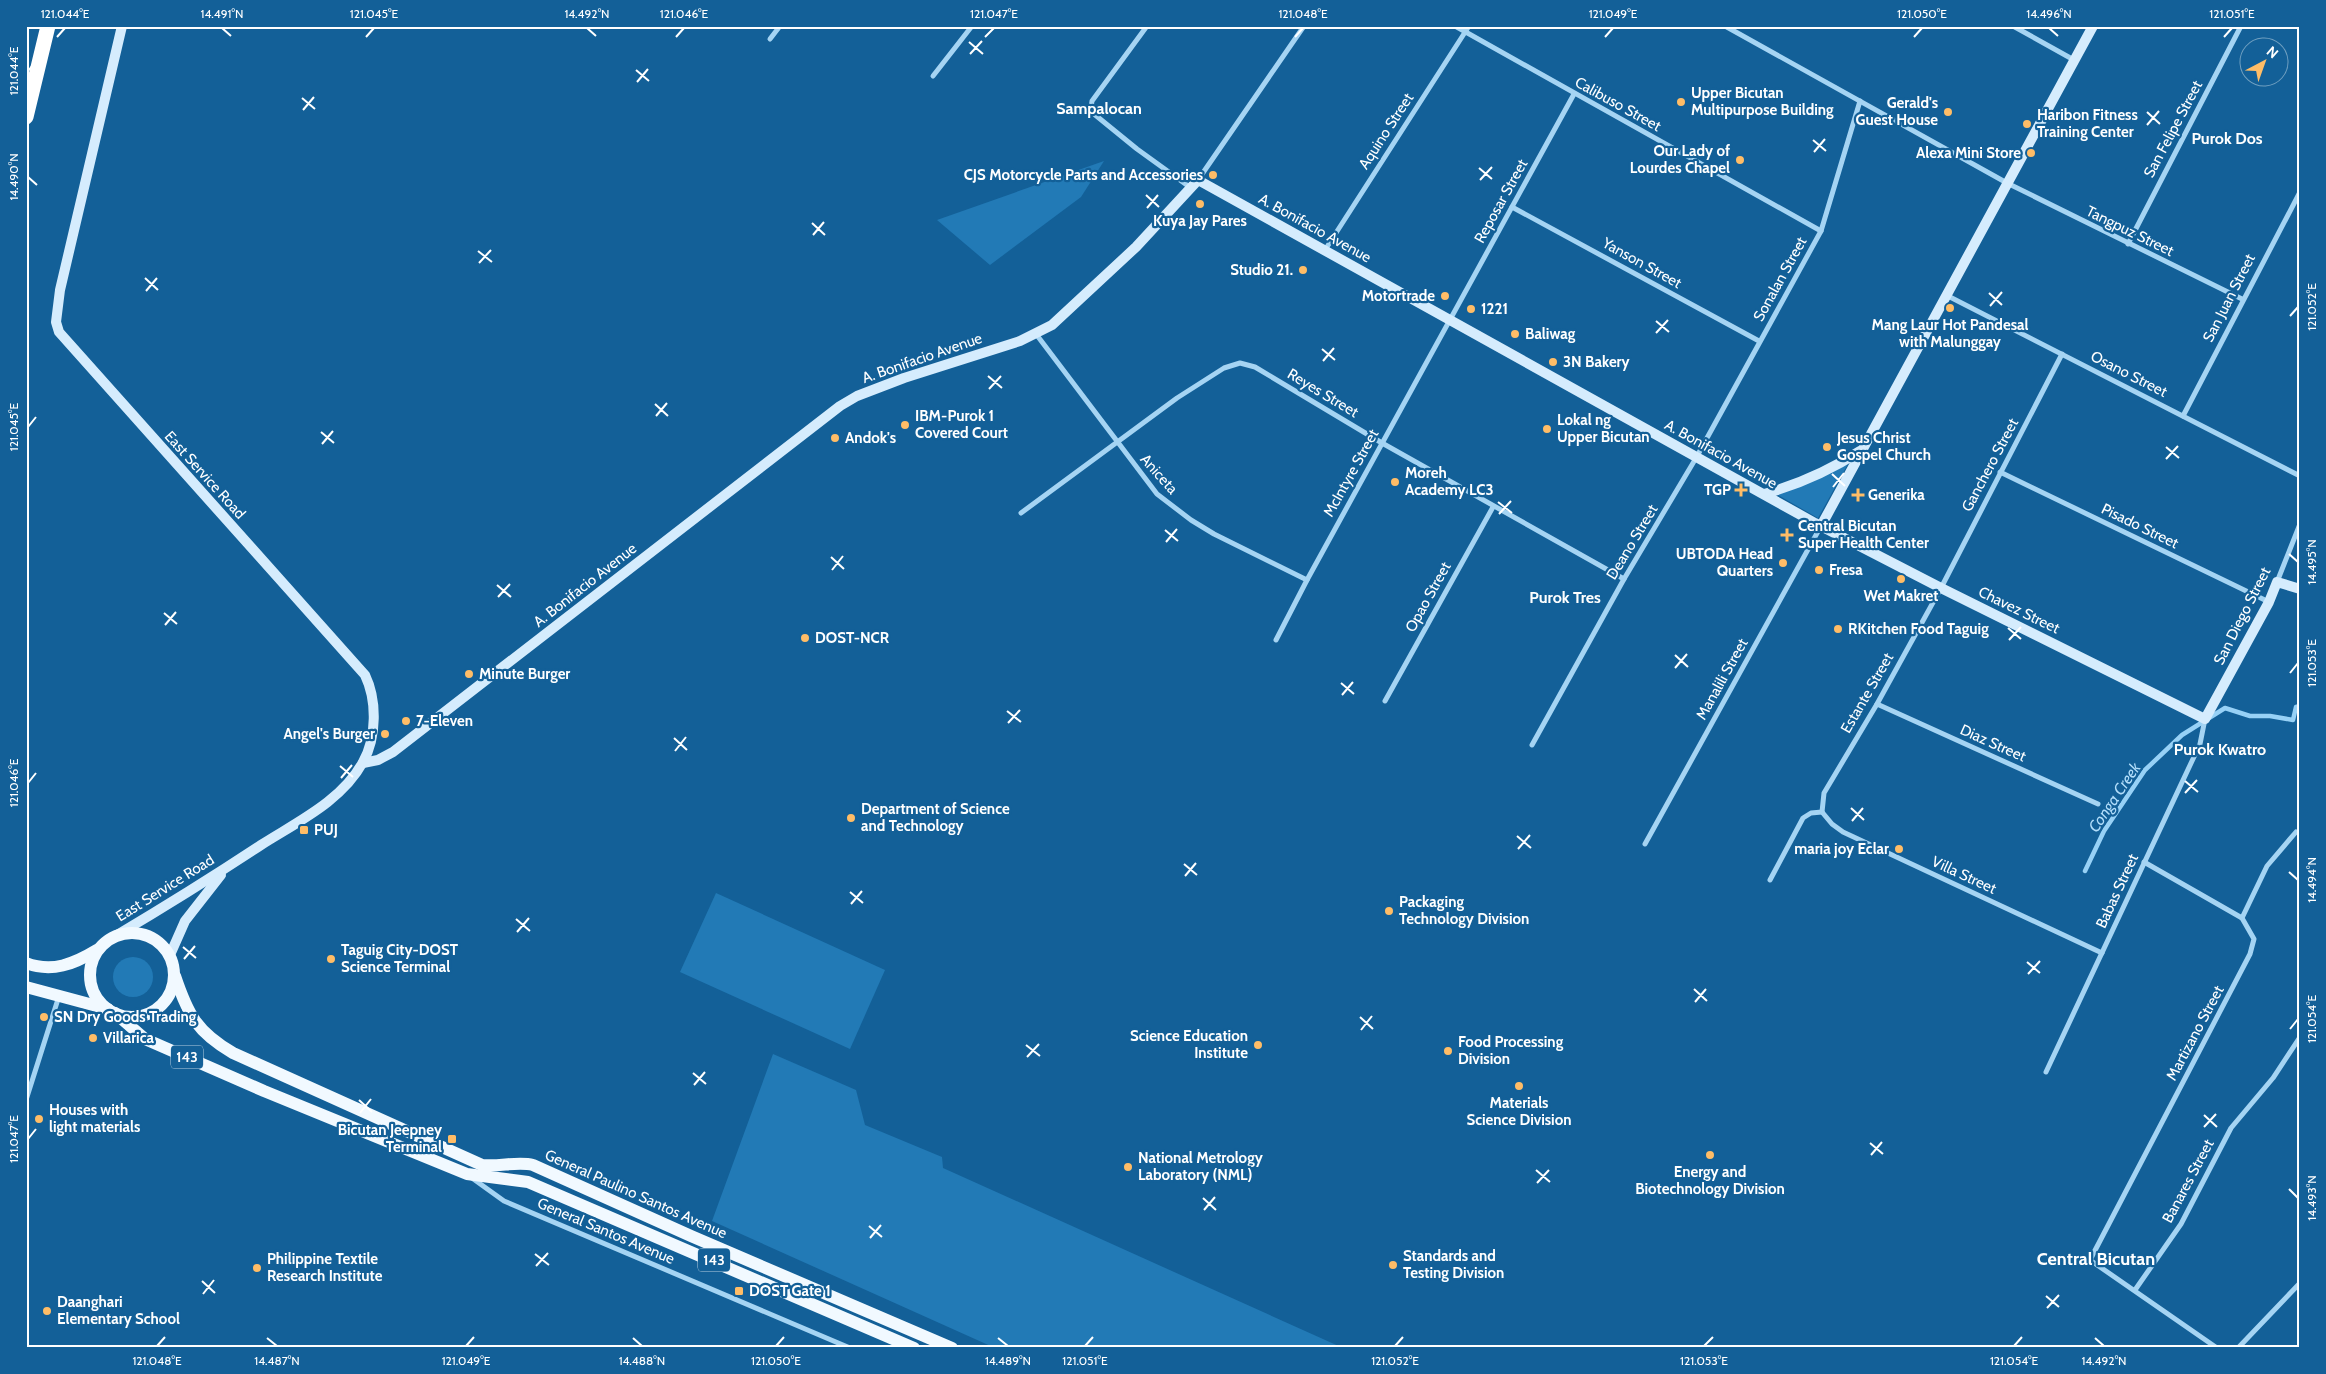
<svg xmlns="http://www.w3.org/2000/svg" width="2326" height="1374" font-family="Cabin,sans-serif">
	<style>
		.green { fill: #227ab6 }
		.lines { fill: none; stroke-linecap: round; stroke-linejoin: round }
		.stream { stroke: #97d1f6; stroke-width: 4.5 }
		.street { stroke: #a5d4f3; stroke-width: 5 }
		.secondary { stroke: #d5ecfd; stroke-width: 10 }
		.primary { stroke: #f1f9ff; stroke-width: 12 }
		.highway { stroke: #fff; stroke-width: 15 }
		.ticks { fill: none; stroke: #fff; stroke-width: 2 }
		.poi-dot { fill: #ffbd67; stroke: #136098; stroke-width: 2 }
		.labels { text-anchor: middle; stroke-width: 4.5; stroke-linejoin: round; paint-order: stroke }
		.shield { fill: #136098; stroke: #b8cfe0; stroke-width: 1 }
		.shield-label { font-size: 14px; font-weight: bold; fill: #fff }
		.poi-label { font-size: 15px; font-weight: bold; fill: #fff; stroke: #136098; text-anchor: start }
		.street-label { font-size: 15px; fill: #fff; stroke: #136098 }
		.neighbourhood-label { font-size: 16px; font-weight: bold; fill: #fff; stroke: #136098 }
		.water-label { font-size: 16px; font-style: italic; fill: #b1ddfa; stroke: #136098 }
		.quarter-label { font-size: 18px; font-weight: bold; fill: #fff; stroke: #136098 }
		.neatline { fill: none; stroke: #fff; stroke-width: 2 }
		.ticks-label { font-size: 12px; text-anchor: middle; fill: #fff }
	</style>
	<rect width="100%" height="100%" fill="#136098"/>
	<!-- green -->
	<g class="green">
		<polygon points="1104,161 1081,197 990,265 937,220"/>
		<polygon points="1849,462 1818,518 1778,495"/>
		<polygon points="716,893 885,970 850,1049 680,972"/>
		<circle cx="133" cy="977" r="20"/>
		<polygon points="773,1054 856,1090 865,1125 942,1157 943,1168 1343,1348 995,1348 712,1221"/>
	</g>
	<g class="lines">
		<!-- stream -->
		<polyline class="stream" points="2085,871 2104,831 2145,770 2182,735 2225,708 2250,716 2270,716 2293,720 2296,707 2300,706"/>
		<!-- street -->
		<g class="street">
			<polyline points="1147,26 1092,101 1091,108 1094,114 1137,149 1191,188"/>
			<polyline points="1455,26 1821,231"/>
			<polyline points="1725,26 2007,183 2242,299"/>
			<polyline points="2013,26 2074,60"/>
			<polyline points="770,39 780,26"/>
			<polyline points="933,76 972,26"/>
			<polyline points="1198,180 1304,26"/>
			<polyline points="1512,207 1759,341"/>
			<polyline points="2128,244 2241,26"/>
			<polyline points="1325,250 1469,26"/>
			<polyline points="1946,295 2300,476"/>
			<polyline points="1036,334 1157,494 1191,520 1214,534 1307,580"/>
			<polyline points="2183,416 2300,192"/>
			<polyline points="2000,472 2269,602"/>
			<polyline points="1021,513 1177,398 1224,368 1240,363 1255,367 1382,443 1624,579"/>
			<polyline points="2277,582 2300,524"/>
			<polyline points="1276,640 1307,580 1574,94"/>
			<polyline points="1385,701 1493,507"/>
			<polyline points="1877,704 2098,804"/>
			<polyline points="1532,745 1624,579 1696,458 1821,231 1860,101"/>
			<polyline points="1822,812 1824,793 1877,704 1941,588 2062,354"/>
			<polyline points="1822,812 1832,824 1843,832 2102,953"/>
			<polyline points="1645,844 1821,526"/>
			<polyline points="2144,862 2242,918 2254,939 2250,954 2090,1260 2217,1348"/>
			<polyline points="1770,880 1803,818 1811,813 1822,812"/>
			<polyline points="2242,918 2267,866 2296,832"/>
			<polyline points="2046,1072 2200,744 2205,719"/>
			<polyline points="26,1100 59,996"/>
			<polyline points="472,1178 504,1201 850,1348"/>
			<polyline points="2135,1290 2181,1224 2231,1128 2273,1078 2300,1037"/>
			<polyline points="2238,1348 2300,1283"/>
		</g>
		<!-- secondary -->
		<g class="secondary">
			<path d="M1764,494c36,-10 65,-23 96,-43"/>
			<polyline points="1821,526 2093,26"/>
			<polyline points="363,763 378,760 393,752 840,406 857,396 904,378 1020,341 1052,325 1136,247 1198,180 1815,523 1941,588 2205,719 2269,602 2277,582 2300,589"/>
			<path d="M117,935c49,-29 97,-59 144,-90 36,-23 81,-44 102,-83 14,-25 14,-62 2,-87l-306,-343 -3,-10 4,-32 62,-264"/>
			<polyline points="170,955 185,921 221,875"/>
		</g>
		<!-- primary -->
		<g class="primary">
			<circle cx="132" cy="975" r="42"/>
			<path d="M26,963c26,10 48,1 71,-13"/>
			<path d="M175,976c13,39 22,56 58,77l249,112c17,2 36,-4 51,0l158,71 261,112"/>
			<polyline points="26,987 108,1009"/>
			<polyline points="115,1013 145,1039 264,1091 467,1174 528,1182 914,1348"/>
		</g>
		<!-- highway -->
		<polyline class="highway" points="26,117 48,26"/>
	</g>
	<!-- ticks -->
	<path class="ticks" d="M222,28l9,8M587,28l9,8M2049,28l9,8M57,37l8,-9M366,37l8,-9M676,37l8,-9M985,37l9,-9M1295,37l8,-9M1605,37l8,-9M1914,37l8,-9M2224,37l8,-9M969,42l14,12M970,54l12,-13M636,70l13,11M28,71l8,-10M637,82l11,-13M302,98l13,11M303,110l11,-13M2147,112l13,12M2147,125l12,-14M1813,140l13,11M1814,152l11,-13M1479,168l13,11M28,177l9,8M1480,180l12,-13M1146,195l13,12M1147,208l11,-13M812,223l13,12M813,235l11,-13M478,251l14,11M479,263l12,-13M145,278l13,12M146,291l11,-13M1989,293l13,12M1990,306l12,-14M2290,316l8,-9M1656,321l13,11M1656,333l12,-13M1322,349l13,11M1323,361l11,-13M988,376l14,12M989,389l12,-13M655,404l13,12M656,416l11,-13M28,427l8,-10M321,432l13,11M322,444l11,-13M2166,447l13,11M2166,459l12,-13M1832,474l13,12M1833,487l11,-14M1498,502l14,11M1499,514l12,-13M1165,530l13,11M1166,542l11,-13M2289,554l9,8M831,557l13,12M832,570l11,-14M497,585l14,12M498,597l12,-13M164,613l13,11M165,625l11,-13M2008,628l13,11M2009,640l12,-13M1675,655l13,12M1675,668l12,-14M2290,673l8,-10M1341,683l13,11M1342,695l11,-13M1007,711l14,11M1008,723l12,-13M674,738l13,12M675,751l11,-14M340,766l13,11M341,778l11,-13M2185,781l13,11M28,783l8,-10M2185,793l12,-13M1851,808l13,12M1852,821l11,-13M1517,836l14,12M1518,849l12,-14M1184,864l13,11M2289,872l9,8M1185,876l11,-13M850,892l13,11M851,904l11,-13M516,919l14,12M517,932l12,-14M183,947l13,11M184,959l11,-13M2027,962l13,11M2028,974l12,-13M1694,989l13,12M1695,1002l11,-13M1360,1017l13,12M2290,1029l8,-10M1361,1030l11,-14M1026,1045l14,11M1027,1057l12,-13M693,1073l13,11M694,1085l11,-13M359,1100l13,12M360,1113l11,-14M2204,1115l13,12M2204,1127l12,-13M28,1139l8,-10M1870,1143l13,11M1871,1155l11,-13M1536,1170l14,12M1537,1183l12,-13M2289,1189l9,9M1203,1198l13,12M1204,1210l11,-13M869,1226l13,11M870,1238l11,-13M535,1254l14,11M536,1266l12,-13M202,1281l13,12M203,1294l11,-14M2046,1296l13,11M2047,1308l12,-13M267,1338l10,8M633,1338l9,8M998,1338l10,8M2095,1338l9,8M157,1346l8,-9M466,1346l8,-9M776,1346l8,-9M1085,1346l8,-9M1395,1346l8,-9M1704,1346l9,-9M2014,1346l8,-9"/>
	<!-- markers -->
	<g class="poi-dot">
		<circle cx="1681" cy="102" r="5"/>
		<circle cx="1948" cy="112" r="5"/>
		<circle cx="2027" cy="124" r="5"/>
		<circle cx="2031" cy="153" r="5"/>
		<circle cx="1740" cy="160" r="5"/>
		<circle cx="1213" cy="175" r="5"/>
		<circle cx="1200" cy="204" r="5"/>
		<circle cx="1303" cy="270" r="5"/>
		<circle cx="1445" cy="296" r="5"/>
		<circle cx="1950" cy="308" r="5"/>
		<circle cx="1471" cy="309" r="5"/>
		<circle cx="1515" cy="334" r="5"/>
		<circle cx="1553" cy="362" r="5"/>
		<circle cx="905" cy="425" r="5"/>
		<circle cx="1547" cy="429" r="5"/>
		<circle cx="835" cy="438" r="5"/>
		<circle cx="1827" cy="447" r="5"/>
		<circle cx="1395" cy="482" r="5"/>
		<path d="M1738.5 482.5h5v5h5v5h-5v5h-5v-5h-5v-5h5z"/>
		<path d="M1855.5 487.5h5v5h5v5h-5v5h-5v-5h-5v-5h5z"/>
		<path d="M1784.5 527.5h5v5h5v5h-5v5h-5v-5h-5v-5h5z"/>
		<circle cx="1783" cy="563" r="5"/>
		<circle cx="1819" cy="570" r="5"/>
		<circle cx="1901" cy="579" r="5"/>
		<circle cx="1838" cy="629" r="5"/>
		<circle cx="805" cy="638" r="5"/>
		<circle cx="469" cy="674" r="5"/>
		<circle cx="406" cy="721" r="5"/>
		<circle cx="385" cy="734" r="5"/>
		<circle cx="851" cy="818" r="5"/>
		<rect x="299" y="825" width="10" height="10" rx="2.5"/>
		<circle cx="1899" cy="849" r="5"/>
		<circle cx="1389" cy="911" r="5"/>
		<circle cx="331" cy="959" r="5"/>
		<circle cx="44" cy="1017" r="5"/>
		<circle cx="93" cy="1038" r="5"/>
		<circle cx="1258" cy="1045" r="5"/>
		<circle cx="1448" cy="1051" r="5"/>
		<circle cx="1519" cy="1086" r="5"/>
		<circle cx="39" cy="1119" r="5"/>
		<rect x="447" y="1134" width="10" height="10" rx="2.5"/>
		<circle cx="1710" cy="1155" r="5"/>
		<circle cx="1128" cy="1167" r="5"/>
		<circle cx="1393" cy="1265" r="5"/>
		<circle cx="257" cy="1268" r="5"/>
		<rect x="734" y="1286" width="10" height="10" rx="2.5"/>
		<circle cx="47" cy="1311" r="5"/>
	</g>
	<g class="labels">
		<!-- shield labels -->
		<g class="shield">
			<rect x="171" y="1045.5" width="32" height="23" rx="4"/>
			<rect x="698" y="1248.5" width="32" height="23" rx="4"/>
		</g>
		<g class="shield-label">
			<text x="187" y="1062">143</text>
			<text x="714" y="1265">143</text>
		</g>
		<!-- poi labels -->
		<g class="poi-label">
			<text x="1691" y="98">Upper Bicutan<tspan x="1691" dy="17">Multipurpose Building</tspan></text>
			<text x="1938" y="108" text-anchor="end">Gerald's<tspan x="1938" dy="17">Guest House</tspan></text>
			<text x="2037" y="120">Haribon Fitness<tspan x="2037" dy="17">Training Center</tspan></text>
			<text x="1730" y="156" text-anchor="end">Our Lady of<tspan x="1730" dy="17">Lourdes Chapel</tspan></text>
			<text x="2021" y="158" text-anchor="end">Alexa Mini Store</text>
			<text x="1203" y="180" text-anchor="end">CJS Motorcycle Parts and Accessories</text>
			<text x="1200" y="226" text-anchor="middle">Kuya Jay Pares</text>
			<text x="1293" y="275" text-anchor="end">Studio 21.</text>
			<text x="1435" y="301" text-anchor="end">Motortrade</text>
			<text x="1481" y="314">1221</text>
			<text x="1950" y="330" text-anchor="middle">Mang Laur Hot Pandesal<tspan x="1950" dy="17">with Malunggay</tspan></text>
			<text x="1525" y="339">Baliwag</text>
			<text x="1563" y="367">3N Bakery</text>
			<text x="915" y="421">IBM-Purok 1<tspan x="915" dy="17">Covered Court</tspan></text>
			<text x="1557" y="425">Lokal ng<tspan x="1557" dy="17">Upper Bicutan</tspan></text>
			<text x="845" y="443">Andok's</text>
			<text x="1837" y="443">Jesus Christ<tspan x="1837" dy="17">Gospel Church</tspan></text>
			<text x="1405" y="478">Moreh<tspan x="1405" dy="17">Academy LC3</tspan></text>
			<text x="1731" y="495" text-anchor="end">TGP</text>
			<text x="1868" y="500">Generika</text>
			<text x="1798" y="531">Central Bicutan<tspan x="1798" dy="17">Super Health Center</tspan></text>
			<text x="1773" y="559" text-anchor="end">UBTODA Head<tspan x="1773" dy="17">Quarters</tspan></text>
			<text x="1829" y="575">Fresa</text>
			<text x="1901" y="601" text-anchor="middle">Wet Makret</text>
			<text x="1848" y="634">RKitchen Food Taguig</text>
			<text x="815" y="643">DOST-NCR</text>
			<text x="479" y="679">Minute Burger</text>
			<text x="416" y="726">7-Eleven</text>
			<text x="375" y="739" text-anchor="end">Angel's Burger</text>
			<text x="861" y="814">Department of Science<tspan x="861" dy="17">and Technology</tspan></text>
			<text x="314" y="835">PUJ</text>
			<text x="1889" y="854" text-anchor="end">maria joy Eclar</text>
			<text x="1399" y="907">Packaging<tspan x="1399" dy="17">Technology Division</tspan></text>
			<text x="341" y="955">Taguig City-DOST<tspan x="341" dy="17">Science Terminal</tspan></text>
			<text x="54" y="1022">SN Dry Goods Trading</text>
			<text x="1248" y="1041" text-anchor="end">Science Education<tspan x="1248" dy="17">Institute</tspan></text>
			<text x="103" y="1043">Villarica</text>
			<text x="1458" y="1047">Food Processing<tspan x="1458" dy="17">Division</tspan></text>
			<text x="1519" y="1108" text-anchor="middle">Materials<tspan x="1519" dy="17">Science Division</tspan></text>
			<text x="49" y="1115">Houses with<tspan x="49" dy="17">light materials</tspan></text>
			<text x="442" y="1135" text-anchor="end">Bicutan Jeepney<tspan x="442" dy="17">Terminal</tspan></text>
			<text x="1138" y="1163">National Metrology<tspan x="1138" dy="17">Laboratory (NML)</tspan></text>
			<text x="1710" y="1177" text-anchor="middle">Energy and<tspan x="1710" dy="17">Biotechnology Division</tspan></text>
			<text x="1403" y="1261">Standards and<tspan x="1403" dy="17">Testing Division</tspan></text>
			<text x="267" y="1264">Philippine Textile<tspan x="267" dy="17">Research Institute</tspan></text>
			<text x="749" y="1296">DOST Gate 1</text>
			<text x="57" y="1307">Daanghari<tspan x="57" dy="17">Elementary School</tspan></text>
		</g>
		<!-- street labels -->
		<g class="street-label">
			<text transform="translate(1618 104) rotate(29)" y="5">Calibuso Street</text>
			<text transform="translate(2173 129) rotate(-62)" y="5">San Felipe Street</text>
			<text transform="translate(1386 131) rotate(-57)" y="5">Aquino Street</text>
			<text transform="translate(1501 201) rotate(-61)" y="5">Reposar Street</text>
			<text transform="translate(1315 228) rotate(29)" y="5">A. Bonifacio Avenue</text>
			<text transform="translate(2130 231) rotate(26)" y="5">Tangpuz Street</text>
			<text transform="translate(1642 263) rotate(29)" y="5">Yanson Street</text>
			<text transform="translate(1780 279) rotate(-61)" y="5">Sonalan Street</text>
			<text transform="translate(2229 298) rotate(-63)" y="5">San Juan Street</text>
			<text transform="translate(922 358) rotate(-19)" y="5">A. Bonifacio Avenue</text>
			<text transform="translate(2129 374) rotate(27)" y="5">Osano Street</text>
			<text transform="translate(1323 393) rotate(31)" y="5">Reyes Street</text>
			<text transform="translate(1721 454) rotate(29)" y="5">A. Bonifacio Avenue</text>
			<text transform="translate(1990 465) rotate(-62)" y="5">Ganchero Street</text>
			<text transform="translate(1351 473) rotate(-61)" y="5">McIntyre Street</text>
			<text transform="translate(1159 474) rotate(48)" y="5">Aniceta</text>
			<text transform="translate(205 475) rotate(48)" y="5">East Service Road</text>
			<text transform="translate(2140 526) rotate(26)" y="5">Pisado Street</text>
			<text transform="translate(1632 542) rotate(-59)" y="5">Deano Street</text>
			<text transform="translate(585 585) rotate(-38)" y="5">A. Bonifacio Avenue</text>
			<text transform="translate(1428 597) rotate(-61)" y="5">Opao Street</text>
			<text transform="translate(2019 610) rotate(26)" y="5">Chavez Street</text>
			<text transform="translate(2242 616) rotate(-63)" y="5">San Diego Street</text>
			<text transform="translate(1722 679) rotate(-61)" y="5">Manalili Street</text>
			<text transform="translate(1867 693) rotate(-60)" y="5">Estante Street</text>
			<text transform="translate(1993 743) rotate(24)" y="5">Diaz Street</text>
			<text transform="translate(1964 875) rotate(25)" y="5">Villa Street</text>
			<text transform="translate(165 888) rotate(-32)" y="5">East Service Road</text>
			<text transform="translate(2117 891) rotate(-65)" y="5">Babas Street</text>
			<text transform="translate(2195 1033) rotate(-62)" y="5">Martizano Street</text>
			<text transform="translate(2188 1181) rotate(-62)" y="5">Banares Street</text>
			<text transform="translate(636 1194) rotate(24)" y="5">General Paulino Santos Avenue</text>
			<text transform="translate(606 1231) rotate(23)" y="5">General Santos Avenue</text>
		</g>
		<!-- neighbourhood labels -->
		<g class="neighbourhood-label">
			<text x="1099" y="114">Sampalocan</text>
			<text x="2227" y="144">Purok Dos</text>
			<text x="1565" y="603">Purok Tres</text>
			<text x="2220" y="755">Purok Kwatro</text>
		</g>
		<!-- water labels -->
		<g class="water-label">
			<text transform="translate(2114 797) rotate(-56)" y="6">Conga Creek</text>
		</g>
		<!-- quarter labels -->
		<g class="quarter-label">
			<text x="2096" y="1265">Central Bicutan</text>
		</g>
	</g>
	<!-- border -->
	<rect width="2326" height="1374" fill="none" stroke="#136098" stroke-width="55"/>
	<!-- north arrow -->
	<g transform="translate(2264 62) rotate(41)"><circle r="24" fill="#136098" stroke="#71a0c1"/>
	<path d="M0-4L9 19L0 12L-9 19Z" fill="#ffbd67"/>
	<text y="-8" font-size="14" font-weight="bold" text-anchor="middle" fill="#ffffff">N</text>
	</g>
	<rect x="28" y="28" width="2270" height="1318" class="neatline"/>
	<g class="ticks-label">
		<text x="65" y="18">121.044°E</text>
		<text x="222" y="18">14.491°N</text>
		<text x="374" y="18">121.045°E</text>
		<text x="587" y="18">14.492°N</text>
		<text x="684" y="18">121.046°E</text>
		<text x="994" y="18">121.047°E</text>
		<text x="1303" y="18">121.048°E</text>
		<text x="1613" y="18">121.049°E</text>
		<text x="1922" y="18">121.050°E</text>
		<text x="2049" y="18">14.496°N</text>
		<text x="2232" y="18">121.051°E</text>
		<text transform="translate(14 71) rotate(-90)" y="4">121.044°E</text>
		<text transform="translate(14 177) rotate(-90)" y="4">14.490°N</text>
		<text transform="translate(2312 307) rotate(-90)" y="4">121.052°E</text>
		<text transform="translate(14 427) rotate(-90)" y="4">121.045°E</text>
		<text transform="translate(2312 562) rotate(-90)" y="4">14.495°N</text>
		<text transform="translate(2312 663) rotate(-90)" y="4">121.053°E</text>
		<text transform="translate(14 783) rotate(-90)" y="4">121.046°E</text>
		<text transform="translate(2312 880) rotate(-90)" y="4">14.494°N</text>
		<text transform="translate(2312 1019) rotate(-90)" y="4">121.054°E</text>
		<text transform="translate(14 1139) rotate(-90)" y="4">121.047°E</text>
		<text transform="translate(2312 1198) rotate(-90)" y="4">14.493°N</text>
		<text x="157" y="1365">121.048°E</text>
		<text x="277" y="1365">14.487°N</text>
		<text x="466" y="1365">121.049°E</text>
		<text x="642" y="1365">14.488°N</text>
		<text x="776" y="1365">121.050°E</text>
		<text x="1008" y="1365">14.489°N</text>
		<text x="1085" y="1365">121.051°E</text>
		<text x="1395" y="1365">121.052°E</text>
		<text x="1704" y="1365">121.053°E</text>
		<text x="2014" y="1365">121.054°E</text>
		<text x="2104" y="1365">14.492°N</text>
	</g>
</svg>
